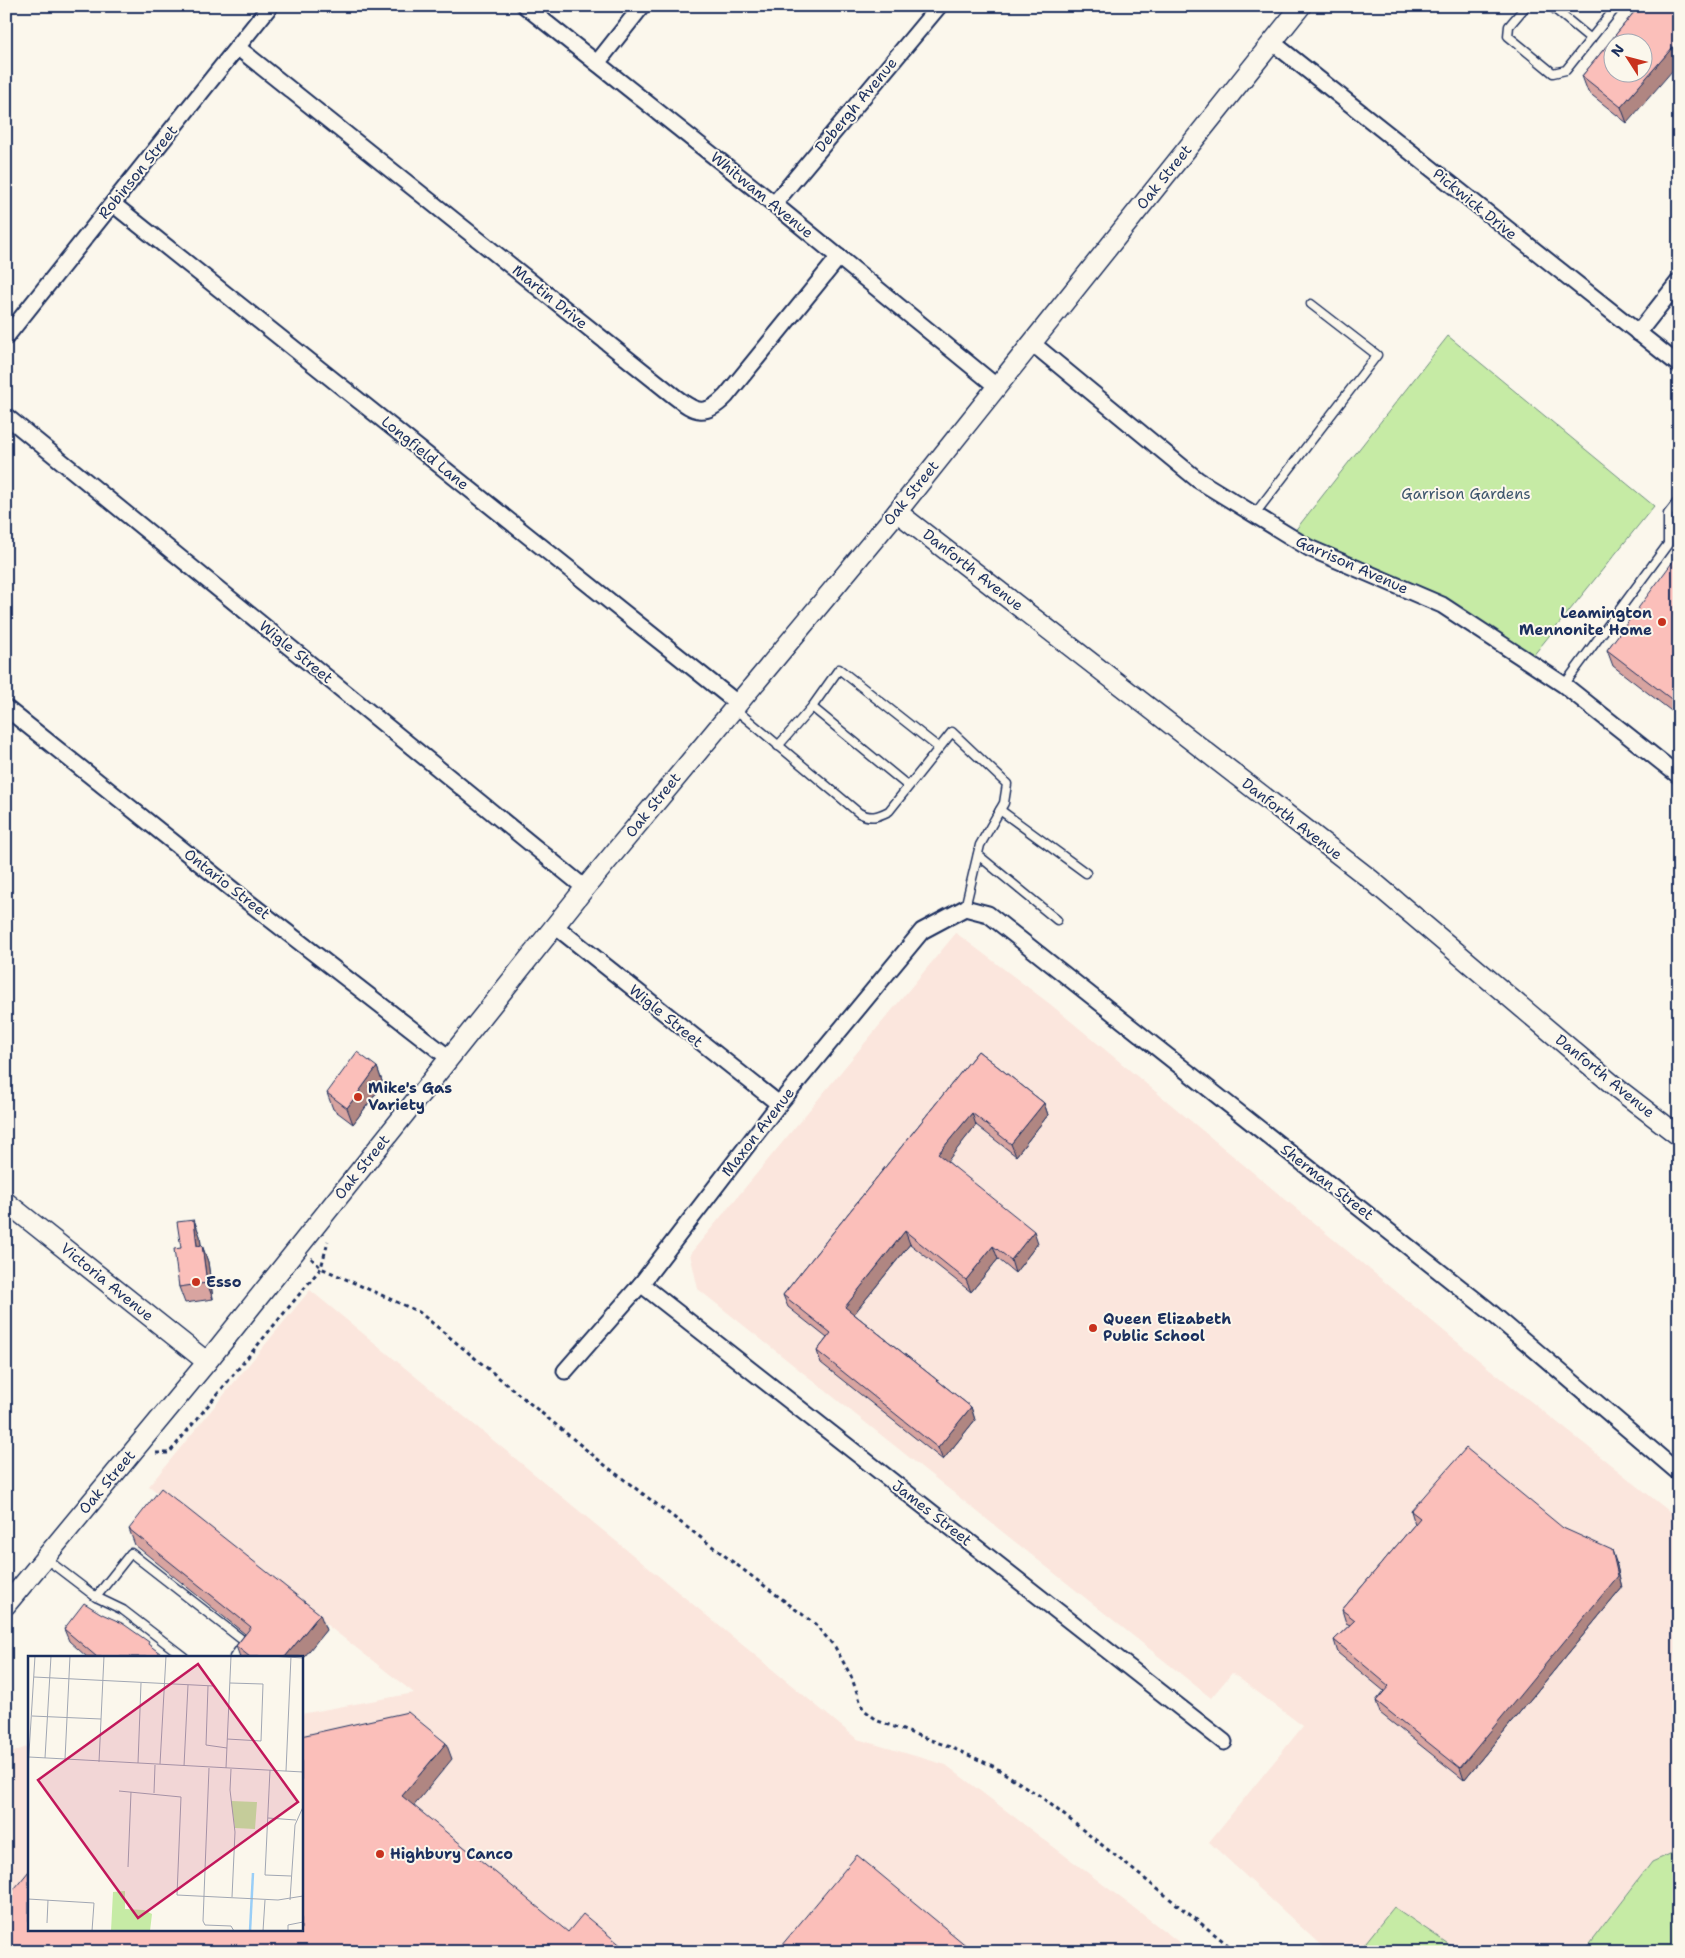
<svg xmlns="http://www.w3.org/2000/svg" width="1685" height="1958" font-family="'Shantell Sans',sans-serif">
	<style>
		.built { fill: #fbe6dd }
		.green { fill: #c6eba5; stroke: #708d82 }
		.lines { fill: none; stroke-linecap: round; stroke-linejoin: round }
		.service-casing { stroke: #1b2f5e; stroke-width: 11 }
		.minor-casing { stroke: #1b2f5e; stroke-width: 19 }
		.tertiary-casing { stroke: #1b2f5e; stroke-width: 22 }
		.path { stroke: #1b2f5e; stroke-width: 3; stroke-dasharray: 4 4; stroke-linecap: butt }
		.service { stroke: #fbf7ec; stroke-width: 8 }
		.minor { stroke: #fbf7ec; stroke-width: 15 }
		.tertiary { stroke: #fbf7ec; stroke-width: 19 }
		.wall { fill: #d8a4a0; stroke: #1b2f5e }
		.shaded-wall { fill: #b08682; stroke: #1b2f5e }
		.building { fill: #fbbfba; stroke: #1b2f5e; fill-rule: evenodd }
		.poi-dot { fill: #c8321e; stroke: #fbf7ec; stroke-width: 2 }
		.labels { text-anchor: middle; stroke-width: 4; stroke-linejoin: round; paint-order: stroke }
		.street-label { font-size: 15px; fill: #1b2f5e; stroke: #fbf7ec }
		.park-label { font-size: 15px; fill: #3d556c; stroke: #fbf7ec }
		.poi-label { font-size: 15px; font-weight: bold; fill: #1b2f5e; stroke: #fbf7ec; text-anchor: start }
		.inset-river { fill: none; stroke: #99cef7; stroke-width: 2.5 }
		.inset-road { fill: none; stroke: #a1a7b3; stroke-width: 1 }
		.view { fill: #c2185b; fill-opacity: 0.15; stroke: #c2185b; stroke-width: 2.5 }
		.inset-edge { fill: none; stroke: #1b2f5e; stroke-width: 2.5 }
	</style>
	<rect width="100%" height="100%" fill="#fbf7ec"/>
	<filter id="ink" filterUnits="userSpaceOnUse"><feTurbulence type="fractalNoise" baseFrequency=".02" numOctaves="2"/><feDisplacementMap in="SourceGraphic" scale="10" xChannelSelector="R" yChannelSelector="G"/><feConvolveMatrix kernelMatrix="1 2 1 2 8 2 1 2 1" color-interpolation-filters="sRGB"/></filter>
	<g filter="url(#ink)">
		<!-- built -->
		<g class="built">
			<polygon points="956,933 1050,1004 1486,1366 1679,1519 1679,1850 1652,1862 1583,1952 1460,1952 1394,1908 1358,1952 1328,1952 1209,1842 1303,1726 1232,1673 1211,1698 698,1289 690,1254"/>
			<polygon points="310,1290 857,1739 946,1765 1192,1952 6,1952 6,1755 29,1746 29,1929 301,1929 301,1714 414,1693 149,1486"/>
		</g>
		<!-- green -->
		<g class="green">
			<polygon points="1448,336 1654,506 1528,662 1442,605 1290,537"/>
			<polygon points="1679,1850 1679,1952 1583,1952 1652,1862"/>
			<polygon points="1394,1907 1460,1952 1358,1952"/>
		</g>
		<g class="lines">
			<defs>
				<g id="service">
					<polyline points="1526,6 1509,26 1508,36 1553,73 1566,70 1617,6"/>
					<polyline points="1551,6 1591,39"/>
					<polyline points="1254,515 1377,355 1311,304"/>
					<polyline points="1564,685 1668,544 1668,514 1679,500"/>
					<polyline points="812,707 908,786"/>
					<path d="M735,709l124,104c12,6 18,4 30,-2l63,-79 55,52 -3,19 -24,42 -15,63"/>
					<polyline points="778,746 812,707 839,669 939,748"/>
					<polyline points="1000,810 1086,873"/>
					<polyline points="978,855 1057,920"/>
					<polyline points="45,1558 96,1597 123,1610 184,1657"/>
					<polyline points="96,1597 131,1553 245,1642 234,1657"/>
				</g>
				<g id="minor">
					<polyline points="525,6 774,204 996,386"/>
					<polyline points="1272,42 1679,365"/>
					<path d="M237,47l437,349c22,17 32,21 52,0l113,-139"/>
					<polyline points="597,63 642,6"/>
					<polyline points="113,204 737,703"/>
					<polyline points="774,204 939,6"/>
					<polyline points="1638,333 1679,281"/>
					<polyline points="6,337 270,6"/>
					<polyline points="1032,343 1198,480 1309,548 1442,605 1564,685 1679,776"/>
					<polyline points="6,416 585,888"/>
					<polyline points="6,708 243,898 449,1058"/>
					<polyline points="555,926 779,1104"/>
					<polyline points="641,1284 1224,1742"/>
					<polyline points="565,1371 641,1284 779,1104 922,931 965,908 988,914 1487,1309 1679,1473"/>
				</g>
				<g id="tertiary">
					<polyline points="897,512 1370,879 1618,1089 1679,1136"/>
					<polyline points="6,1202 207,1362"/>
					<polyline points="6,1605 207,1362 585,888 897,512 1301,6"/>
				</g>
			</defs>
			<!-- service casing -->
			<use href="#service" class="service-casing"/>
			<!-- minor casing -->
			<use href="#minor" class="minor-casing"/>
			<!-- tertiary casing -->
			<use href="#tertiary" class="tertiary-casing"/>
			<!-- path -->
			<g class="path">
				<polyline points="311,1258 321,1268 419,1312 606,1466 815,1624 835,1647 851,1676 863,1709 878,1721 950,1747 993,1766 1040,1796 1237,1952"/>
				<polyline points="156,1453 169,1453 321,1268 328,1241"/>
			</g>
			<!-- service -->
			<use href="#service" class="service"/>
			<!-- minor -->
			<use href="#minor" class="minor"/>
			<!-- tertiary -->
			<use href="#tertiary" class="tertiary"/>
		</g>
		<!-- wall -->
		<g class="wall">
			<polygon points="1639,6 1627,123 1588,92 1582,76"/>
			<polygon points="1679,557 1679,717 1613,666 1607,650"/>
			<polygon points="978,1051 1044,1103 1048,1115 1016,1156 976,1125 947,1161 1038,1243 1015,1273 998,1259 971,1292 910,1244 854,1314 971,1407 975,1420 943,1460 821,1363 817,1351 827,1338 788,1307 783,1295"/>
			<polygon points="377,1067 383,1084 353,1124 333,1109 327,1093"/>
			<polygon points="194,1220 200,1236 201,1245 202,1245 208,1262 213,1299 185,1303 179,1287 181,1248"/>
			<polygon points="1411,1511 1563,1528 1616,1562 1622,1588 1464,1780 1380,1713 1376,1701 1384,1691 1338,1653 1334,1640 1350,1625 1346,1623 1342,1610 1415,1524"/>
			<polygon points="129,1529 326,1630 301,1657 240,1657 236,1646 245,1634 135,1545"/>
			<polygon points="64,1629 151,1647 165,1657 87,1657 69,1641"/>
		</g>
		<!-- shaded-wall -->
		<g class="shaded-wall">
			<polygon points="1679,40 1679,63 1627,123 1621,107"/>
			<polygon points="377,1067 383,1084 353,1124 347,1108"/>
			<polygon points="1044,1103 1048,1115 1016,1156 1011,1144"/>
			<polygon points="972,1113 976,1125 943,1167 938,1154"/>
			<polygon points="194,1220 200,1236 203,1262 197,1246"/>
			<polygon points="905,1231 910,1244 850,1319 845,1307"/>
			<polygon points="1034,1231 1038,1243 1015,1273 1011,1260"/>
			<polygon points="202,1245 208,1262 213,1299 207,1283"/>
			<polygon points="993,1246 998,1259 971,1292 966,1280"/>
			<polygon points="971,1407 975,1420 943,1460 938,1448"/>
			<polygon points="1612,1550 1616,1562 1622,1588 1464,1780 1460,1768"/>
			<polygon points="320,1614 326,1630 301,1661 301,1657 285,1657"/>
			<polygon points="446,1743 452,1759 408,1813 402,1796"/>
		</g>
		<!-- building -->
		<g class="building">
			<path d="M1639,6h40v34l-58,67 -39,-31zM1612,42h30v30h-30z"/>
			<polygon points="1677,556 1679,557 1679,705 1607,650"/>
			<polygon points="978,1051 1044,1103 1011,1144 972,1113 938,1154 1034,1231 1011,1260 993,1246 966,1280 905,1231 845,1307 971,1407 938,1448 817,1351 831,1333 783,1295"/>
			<polygon points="357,1052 377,1067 347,1108 327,1093"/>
			<polygon points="194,1220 197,1246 202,1245 207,1283 179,1287 174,1249 181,1248 177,1222"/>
			<polygon points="1466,1448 1563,1528 1612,1550 1618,1576 1460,1768 1376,1701 1389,1686 1334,1640 1355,1620 1342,1610 1420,1518 1411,1511"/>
			<polygon points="161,1488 320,1614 285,1657 250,1657 236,1646 251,1627 129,1529"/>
			<polygon points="84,1603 102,1614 122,1623 149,1642 148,1644 165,1657 97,1657 64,1629"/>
			<polygon points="408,1712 446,1743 402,1796 568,1932 583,1914 629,1952 6,1952 6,1899 29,1871 29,1929 301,1929 301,1736"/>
			<polygon points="857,1855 974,1952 776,1952"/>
		</g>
	</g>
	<!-- markers -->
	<g class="poi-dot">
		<circle cx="1662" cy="622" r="5"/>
		<circle cx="358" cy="1097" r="5"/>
		<circle cx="196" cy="1282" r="5"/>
		<circle cx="1093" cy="1328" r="5"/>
		<circle cx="380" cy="1854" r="5"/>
	</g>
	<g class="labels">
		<!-- street labels -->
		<g class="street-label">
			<text transform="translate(856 105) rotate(-50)" y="5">Debergh Avenue</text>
			<text transform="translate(138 172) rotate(-51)" y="5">Robinson Street</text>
			<text transform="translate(1164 177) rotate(-51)" y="5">Oak Street</text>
			<text transform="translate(762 195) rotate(39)" y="5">Whitwam Avenue</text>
			<text transform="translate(1475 204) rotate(39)" y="5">Pickwick Drive</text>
			<text transform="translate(550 297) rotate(39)" y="5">Martin Drive</text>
			<text transform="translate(425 453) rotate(39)" y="5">Longfield Lane</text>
			<text transform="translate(911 493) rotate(-51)" y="5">Oak Street</text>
			<text transform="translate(1352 565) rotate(24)" y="5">Garrison Avenue</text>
			<text transform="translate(973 570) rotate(38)" y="5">Danforth Avenue</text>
			<text transform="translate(296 652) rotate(39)" y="5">Wigle Street</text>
			<text transform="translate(653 805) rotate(-51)" y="5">Oak Street</text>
			<text transform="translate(1292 819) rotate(38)" y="5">Danforth Avenue</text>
			<text transform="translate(227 884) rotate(38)" y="5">Ontario Street</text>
			<text transform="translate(666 1016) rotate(39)" y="5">Wigle Street</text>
			<text transform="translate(1605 1076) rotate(39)" y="5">Danforth Avenue</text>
			<text transform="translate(758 1132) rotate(-52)" y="5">Maxon Avenue</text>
			<text transform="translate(362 1167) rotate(-51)" y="5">Oak Street</text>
			<text transform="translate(1327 1182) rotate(38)" y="5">Sherman Street</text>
			<text transform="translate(107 1282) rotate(39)" y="5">Victoria Avenue</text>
			<text transform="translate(107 1482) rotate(-50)" y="5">Oak Street</text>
			<text transform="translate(932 1513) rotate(38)" y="5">James Street</text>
		</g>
		<!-- park labels -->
		<g class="park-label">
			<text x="1466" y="499">Garrison Gardens</text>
		</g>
		<!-- poi labels -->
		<g class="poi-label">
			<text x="1652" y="618" text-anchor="end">Leamington<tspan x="1652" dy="17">Mennonite Home</tspan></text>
			<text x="368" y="1093">Mike's Gas<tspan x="368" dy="17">Variety</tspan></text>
			<text x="206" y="1287">Esso</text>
			<text x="1103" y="1324">Queen Elizabeth<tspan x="1103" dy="17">Public School</tspan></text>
			<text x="390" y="1859">Highbury Canco</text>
		</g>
	</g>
	<!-- overview -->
	<g transform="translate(28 1656)">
		<rect width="275" height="275" fill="#fbf7ec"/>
		<path d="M203,145l26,1 -2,27 -20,-1zM97,235v18l19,1 8,4 -2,17h-39l2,-39z" fill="#c6eba5"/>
		<path class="inset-river" d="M222,275l3,-58"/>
		<path class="inset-road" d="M242,0l33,2M6,21l180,9M180,30l-2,59 21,3M4,60l69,3M199,83l34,2 2,-57 -33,-1M1,101l274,15M17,102l6,-102M37,103l5,-103M71,106l5,-106M110,107l3,-80M132,108l6,-108M156,110l4,-81M181,112l-6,153 2,4 26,1 3,5M198,112l5,-112M0,113l7,-113M203,113l-1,21 5,42 -3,65M242,114l-5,105 26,1M258,115l5,-115M91,135l62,6 -4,98 101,5 25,-4M126,137l1,-28M240,162l28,2M100,211l3,-75M0,243l66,4 -2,28M262,244l5,-75 8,-18M19,267l1,-23M235,275l2,-31M260,275v-6l15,-3"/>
		<path class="view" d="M170,8l100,138 -160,116 -100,-138z"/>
		<rect width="275" height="275" class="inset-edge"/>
	</g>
	<!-- margin -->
	<rect width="1685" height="1958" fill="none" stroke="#fbf7ec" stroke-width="25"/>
	<rect x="12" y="12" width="1660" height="1933" fill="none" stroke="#1b2f5e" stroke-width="2" filter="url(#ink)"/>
	<!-- north arrow -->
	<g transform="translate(1628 58) rotate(306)"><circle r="24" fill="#fbf7ec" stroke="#a1a7b3"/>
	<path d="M0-4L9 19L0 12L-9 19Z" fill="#c8321e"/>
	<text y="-8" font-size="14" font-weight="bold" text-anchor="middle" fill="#1b2f5e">N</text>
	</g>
</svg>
